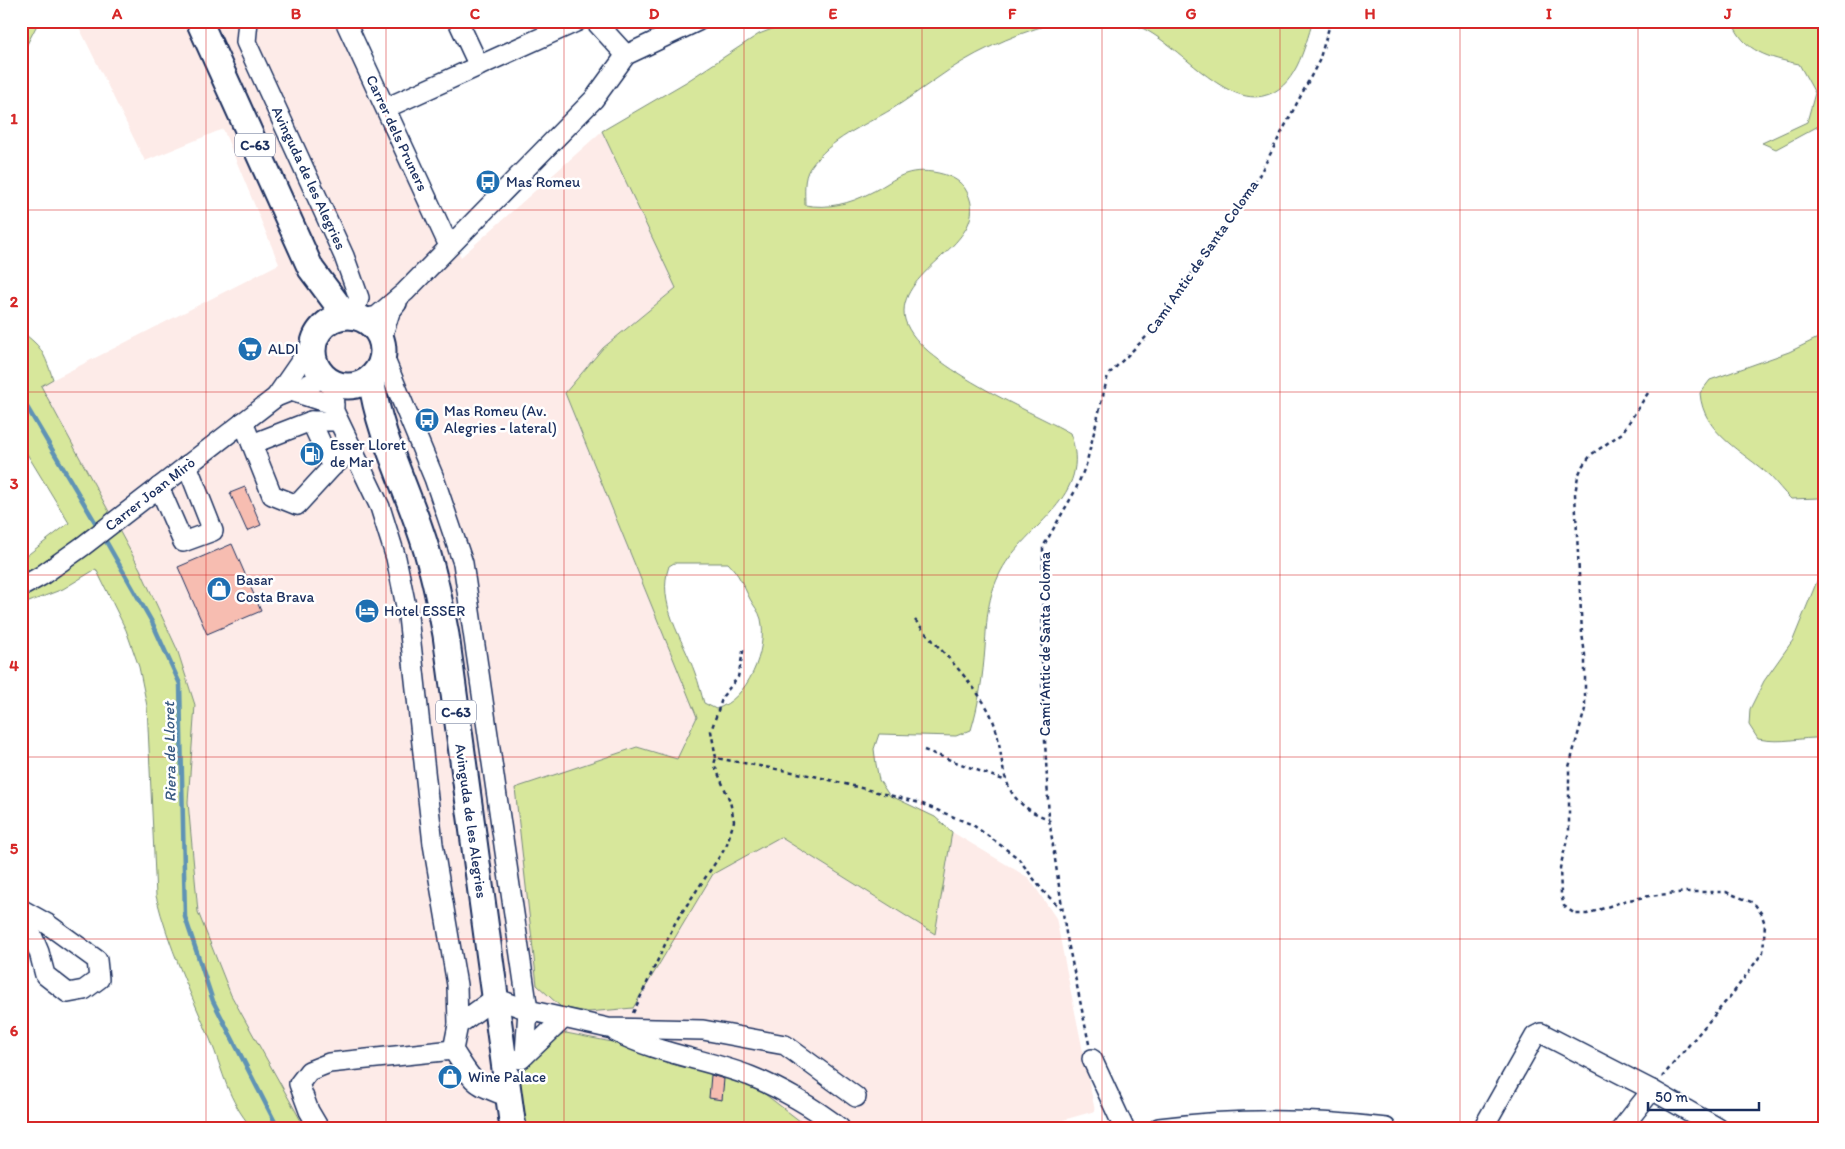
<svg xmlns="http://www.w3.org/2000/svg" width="1845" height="1149" font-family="Itim,sans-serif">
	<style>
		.built { fill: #fdebe8 }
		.green { fill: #d7e79b; stroke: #798b7c; fill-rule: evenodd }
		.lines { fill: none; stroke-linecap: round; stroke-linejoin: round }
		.stream { stroke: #5f93b5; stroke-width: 4.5 }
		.building { fill: #f7bdb1; stroke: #1b2f5e }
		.minor-casing { stroke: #1b2f5e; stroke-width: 22 }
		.major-casing { stroke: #1b2f5e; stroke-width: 29 }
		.path { stroke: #1b2f5e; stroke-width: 2.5; stroke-dasharray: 4 4; stroke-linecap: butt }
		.minor { stroke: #fff; stroke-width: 19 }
		.major { stroke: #fff; stroke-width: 25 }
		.grid { fill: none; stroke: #d62828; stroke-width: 1; stroke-opacity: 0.55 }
		.labels { text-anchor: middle; stroke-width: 5; stroke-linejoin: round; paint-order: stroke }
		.shield { fill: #fff; stroke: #5f6d8e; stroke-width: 1 }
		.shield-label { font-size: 14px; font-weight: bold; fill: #1b2f5e }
		.street-label { font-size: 15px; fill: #1b2f5e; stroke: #fff }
		.poi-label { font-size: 15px; fill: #1b2f5e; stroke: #fff; text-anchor: start }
		.water-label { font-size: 16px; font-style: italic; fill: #385982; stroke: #fff }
		.neatline { fill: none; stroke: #d62828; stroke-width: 2 }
		.grid-label { font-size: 16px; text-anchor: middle; font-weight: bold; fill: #d62828 }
	</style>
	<rect width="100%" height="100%" fill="#fff"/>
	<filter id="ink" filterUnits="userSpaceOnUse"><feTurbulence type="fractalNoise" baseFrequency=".02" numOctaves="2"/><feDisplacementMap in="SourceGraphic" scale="10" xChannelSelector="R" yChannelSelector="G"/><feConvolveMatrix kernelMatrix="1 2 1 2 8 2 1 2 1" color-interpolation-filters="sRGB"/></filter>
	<g filter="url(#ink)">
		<!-- built -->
		<polygon class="built" points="76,21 355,21 461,257 602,131 676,288 603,348 565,393 697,717 677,759 637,747 633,1008 713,874 780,837 935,934 952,832 1029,878 1056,918 1095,1111 1056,1122 1044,1128 809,1128 757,1088 697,1065 612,1042 566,1033 518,1076 527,1128 305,1128 231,995 198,912 188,802 195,705 177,649 140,569 40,386 279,264 223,129 145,161"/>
		<!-- green -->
		<g class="green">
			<polygon points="21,21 39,21 21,56"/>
			<path d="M793,21h520c-9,27 -17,68 -50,75 -44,10 -94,-65 -133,-72 -17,-4 -63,-5 -79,0 -40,11 -82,31 -115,55 -15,10 -29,21 -44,30 -30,18 -61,29 -82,59 -7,10 -5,25 -5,37 23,4 44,-1 65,-12 25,-12 32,-25 63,-21 13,2 28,7 34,20 25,49 -62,74 -63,119 -2,48 130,101 166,122 25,64 -44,91 -69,138 -14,27 -14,47 -16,77 -2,27 -6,56 -14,82l-15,6 -77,-2 -5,15 2,15 3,16 10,15 46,22 17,15 -17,102 -155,-97 -67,37 -80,134 -45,4 -27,-5 -24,-22 -22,-197 122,-41 40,12 20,-42 -132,-324 38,-45 73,-60 -74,-157 84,-49 73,-48zM674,563h54c11,11 15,22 22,36 3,6 9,12 11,20 7,31 -13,80 -45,90l-12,-6c-3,-10 -5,-20 -9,-30 -12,-34 -39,-70 -26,-107z"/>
			<path d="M1732,21h92v102l-48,26 -14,-6 45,-21 8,-29 -16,-29c-29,-6 -56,-12 -67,-43z"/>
			<path d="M21,327c4,9 7,9 13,15 10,8 15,26 19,37l-12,7 99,183 37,80 18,56 -7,97 10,110 33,83 74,133h-53c-25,-29 -28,-55 -42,-89 -20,-47 -42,-94 -54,-143l-9,-190 -8,-39 -13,-37 -30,-61 -33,20 -42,16v-45l48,-37 -48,-79z"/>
			<path d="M1824,335v159l-5,4 -28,1c-8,-7 -14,-16 -21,-23 -27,-25 -67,-42 -70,-83l10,-13 79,-28z"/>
			<path d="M1824,558v180c-25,-1 -41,6 -66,1l-9,-14 1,-16 14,-28 29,-41 24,-59z"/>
			<polygon points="566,1033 612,1042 697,1065 757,1088 809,1128 527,1128 518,1076 545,1043"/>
		</g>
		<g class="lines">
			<!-- stream -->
			<g class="stream">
				<polyline points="21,397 98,527"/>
				<polyline points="103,536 152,622 180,684 185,917 213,1001 278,1128"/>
			</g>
		</g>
		<!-- building -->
		<g class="building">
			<polygon points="245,487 261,525 247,531 230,493"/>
			<polygon points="232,544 261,611 207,634 178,567"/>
			<polygon points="711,1075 724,1079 722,1100 709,1098"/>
		</g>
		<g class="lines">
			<defs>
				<g id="minor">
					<polyline points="248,21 246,42 344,256 359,298 353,316"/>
					<polyline points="345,21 449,246"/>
					<polyline points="458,21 479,66"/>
					<polyline points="595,21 626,55"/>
					<polyline points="386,108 578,21"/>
					<polyline points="363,319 377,316 405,292 594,99 626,55 698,21"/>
					<polyline points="381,340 390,312 397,303"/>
					<polyline points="383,355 434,478 463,563 528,1010 525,1055"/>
					<polyline points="333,382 334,411 380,507 396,558 408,616 433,844 457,985 458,1025"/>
					<polyline points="291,391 334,405"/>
					<polyline points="276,397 312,345"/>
					<polyline points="311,421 332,467"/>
					<polyline points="243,422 272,495 297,505 332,467 352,450"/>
					<polyline points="252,444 311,421 338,421"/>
					<polyline points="159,487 183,542 213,531 187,465"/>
					<polyline points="21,587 41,576 83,546 276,397 324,378"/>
					<polygon points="21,909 46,923 97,960 99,979 84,990 68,993 45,975 39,952"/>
					<path d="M616,1032c42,22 90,27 134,44 30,12 65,32 90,52"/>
					<polyline points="521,1059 564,1018"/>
					<polyline points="1092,1059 1124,1128"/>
					<path d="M509,1097c-38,-13 -35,-15 -56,-47l5,-25 37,-27 33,12 80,18 95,2 82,15 71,52"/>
					<polyline points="319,1128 309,1111 299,1084 309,1071 329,1063 453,1050"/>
					<path d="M1159,1128c77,-10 149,-10 227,0"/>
					<polyline points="1483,1128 1535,1036 1541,1033 1652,1090 1718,1128"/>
					<polyline points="1622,1128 1652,1090"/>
				</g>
				<g id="major">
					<polyline points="199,21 311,269 346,316"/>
					<circle cx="348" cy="351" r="35"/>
					<path d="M371,378c7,52 31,100 48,149 13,36 20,71 27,108l67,493"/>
				</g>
			</defs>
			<!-- minor casing -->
			<use href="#minor" class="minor-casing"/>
			<!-- major casing -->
			<use href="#major" class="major-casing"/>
			<!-- path -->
			<g class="path">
				<polyline points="1648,393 1622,433 1592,454 1583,465 1578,476 1575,494 1582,633 1585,655 1585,709 1569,767 1569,832 1560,868 1561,894 1564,906 1575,914 1587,914 1624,901 1649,896 1686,892 1726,892 1754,903 1761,913 1765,924 1763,952 1733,993 1662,1077"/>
				<path d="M915,620c23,28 52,55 71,86 27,44 -1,91 63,113"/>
				<polyline points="924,750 1006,781"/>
				<polyline points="716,758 711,731 723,696 738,677 744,647"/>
				<polyline points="633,1013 676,921 726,847 734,821 730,801 714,764 716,758 814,776 920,803 973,825 1018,858 1043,891 1061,909"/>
				<polyline points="1089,1044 1066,933 1049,819 1042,682 1043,547 1075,491 1086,465 1108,375 1154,329 1161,316 1252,189 1319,61 1331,21"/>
			</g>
			<!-- minor -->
			<use href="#minor" class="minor"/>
			<!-- major -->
			<use href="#major" class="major"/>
		</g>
	</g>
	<!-- grid -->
	<path class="grid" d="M206,21v1107M386,21v1107M564,21v1107M744,21v1107M922,21v1107M1102,21v1107M1280,21v1107M1460,21v1107M1638,21v1107M21,210h1803M21,392h1803M21,575h1803M21,757h1803M21,939h1803"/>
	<!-- icons -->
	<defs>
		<symbol id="bus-disc" viewBox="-11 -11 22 22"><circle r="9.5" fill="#1f6fb2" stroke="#fff"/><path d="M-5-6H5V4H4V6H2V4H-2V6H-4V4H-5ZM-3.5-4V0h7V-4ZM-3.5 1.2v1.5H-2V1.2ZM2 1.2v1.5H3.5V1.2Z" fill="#fff"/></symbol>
		<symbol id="supermarket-disc" viewBox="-11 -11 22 22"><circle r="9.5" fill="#1f6fb2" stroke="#fff"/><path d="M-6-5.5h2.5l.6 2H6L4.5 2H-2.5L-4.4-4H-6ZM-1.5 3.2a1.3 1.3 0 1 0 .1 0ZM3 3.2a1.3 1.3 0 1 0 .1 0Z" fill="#fff"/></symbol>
		<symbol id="fuel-disc" viewBox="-11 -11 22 22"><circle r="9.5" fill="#1f6fb2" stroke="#fff"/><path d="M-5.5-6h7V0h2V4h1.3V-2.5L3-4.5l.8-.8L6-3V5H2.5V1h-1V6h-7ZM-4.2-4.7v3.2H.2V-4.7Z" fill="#fff"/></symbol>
		<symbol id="shop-disc" viewBox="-11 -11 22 22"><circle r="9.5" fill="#1f6fb2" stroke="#fff"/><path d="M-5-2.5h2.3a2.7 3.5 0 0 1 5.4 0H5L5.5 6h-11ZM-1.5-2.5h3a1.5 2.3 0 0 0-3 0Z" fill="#fff"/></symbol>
		<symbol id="hotel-disc" viewBox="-11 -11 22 22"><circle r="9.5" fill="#1f6fb2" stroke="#fff"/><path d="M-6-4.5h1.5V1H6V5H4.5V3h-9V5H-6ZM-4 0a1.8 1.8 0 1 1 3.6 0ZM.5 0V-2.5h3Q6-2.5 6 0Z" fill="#fff"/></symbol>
	</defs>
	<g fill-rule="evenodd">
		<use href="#bus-disc" x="474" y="168" width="28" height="28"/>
		<use href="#supermarket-disc" x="236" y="335" width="28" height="28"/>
		<use href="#bus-disc" x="413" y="406" width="28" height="28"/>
		<use href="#fuel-disc" x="298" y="440" width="28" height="28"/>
		<use href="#shop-disc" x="205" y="575" width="28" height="28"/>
		<use href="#hotel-disc" x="353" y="597" width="28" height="28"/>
		<use href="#shop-disc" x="436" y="1063" width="28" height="28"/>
	</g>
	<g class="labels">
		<!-- shield labels -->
		<g class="shield">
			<rect x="235" y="133.5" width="40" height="23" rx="4"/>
			<rect x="436" y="700.5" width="40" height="23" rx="4"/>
		</g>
		<g class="shield-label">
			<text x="255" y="150">C-63</text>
			<text x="456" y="717">C-63</text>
		</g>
		<!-- street labels -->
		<g class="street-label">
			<text transform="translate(397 133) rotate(65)" y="5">Carrer dels Pruners</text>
			<text transform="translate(309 178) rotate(65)" y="5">Avinguda de les Alegries</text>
			<text transform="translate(1202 257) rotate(-55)" y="5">Camí Antic de Santa Coloma</text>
			<text transform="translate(150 494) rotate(-38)" y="5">Carrer Joan Mirò</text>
			<text transform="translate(1045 644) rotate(-90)" y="5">Camí Antic de Santa Coloma</text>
			<text transform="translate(471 821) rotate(82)" y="5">Avinguda de les Alegries</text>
		</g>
		<!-- poi labels -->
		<g class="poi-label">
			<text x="506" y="187">Mas Romeu</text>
			<text x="268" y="354">ALDI</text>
			<text x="444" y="416">Mas Romeu (Av.<tspan x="444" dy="17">Alegries - lateral)</tspan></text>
			<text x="330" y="450">Esser Lloret<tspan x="330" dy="17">de Mar</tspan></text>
			<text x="236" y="585">Basar<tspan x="236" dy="17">Costa Brava</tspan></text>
			<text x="384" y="616">Hotel ESSER</text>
			<text x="468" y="1082">Wine Palace</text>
		</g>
		<!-- water labels -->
		<g class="water-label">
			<text transform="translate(169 752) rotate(-91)" y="6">Riera de Lloret</text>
		</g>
	</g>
	<!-- margin -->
	<rect width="1845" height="1149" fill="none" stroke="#fff" stroke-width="55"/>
	<!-- scale -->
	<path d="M1648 1102v8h111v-8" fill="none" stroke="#1b2f5e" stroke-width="2.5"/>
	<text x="1655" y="1102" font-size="15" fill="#1b2f5e" stroke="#ffffff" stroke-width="4" paint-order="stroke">50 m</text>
	<rect x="28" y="28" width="1790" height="1094" class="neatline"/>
	<g class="grid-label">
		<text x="117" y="19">A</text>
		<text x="296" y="19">B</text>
		<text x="475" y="19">C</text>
		<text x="654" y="19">D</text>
		<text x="833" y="19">E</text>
		<text x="1012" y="19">F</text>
		<text x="1191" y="19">G</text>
		<text x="1370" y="19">H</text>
		<text x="1549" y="19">I</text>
		<text x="1728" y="19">J</text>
		<text x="14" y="124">1</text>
		<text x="14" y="307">2</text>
		<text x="14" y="489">3</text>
		<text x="14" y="671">4</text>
		<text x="14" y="854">5</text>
		<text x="14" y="1036">6</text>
	</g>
</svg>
